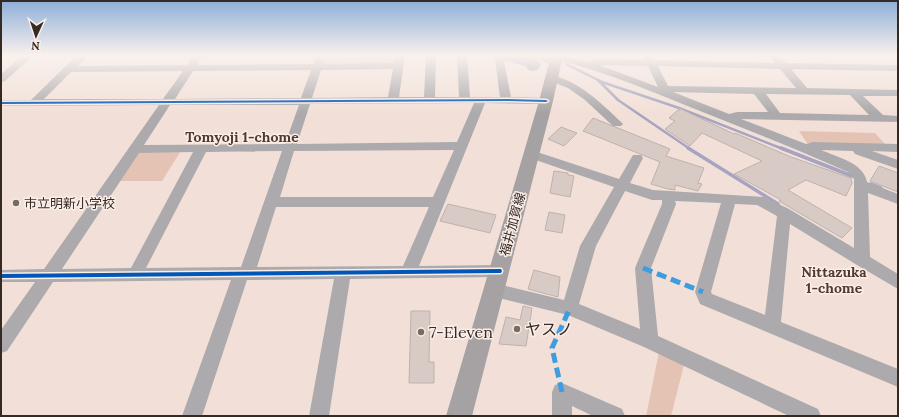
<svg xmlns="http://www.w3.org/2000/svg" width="899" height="417" font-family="Lora,'Noto Sans JP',serif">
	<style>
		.green { fill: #e5c3b4 }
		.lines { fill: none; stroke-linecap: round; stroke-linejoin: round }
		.stream-far1 { stroke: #a6a4c0; stroke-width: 2.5 }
		.stream { stroke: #a6a4c0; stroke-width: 3.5 }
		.river { fill: #a6a4c0; fill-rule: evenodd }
		.building { fill: #d8cac4; stroke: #bfb1ab }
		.minor { fill: #acaaac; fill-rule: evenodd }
		.major { fill: #a6a2a3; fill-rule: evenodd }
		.quiet { stroke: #3e9ce0; stroke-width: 5; stroke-dasharray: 10 5; stroke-linecap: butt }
		.cycleway-casing { stroke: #fbeee8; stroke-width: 3 }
		.cycleway { fill: #0057b8; fill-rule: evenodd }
		.poi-dot { fill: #786a64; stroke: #fbeee8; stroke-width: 1.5 }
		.labels { text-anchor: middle; stroke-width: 3; stroke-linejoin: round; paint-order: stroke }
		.poi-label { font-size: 13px; fill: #362a25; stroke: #fbeee8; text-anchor: start }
		.street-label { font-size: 13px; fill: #362a25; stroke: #fbeee8 }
		.neighbourhood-label { font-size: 14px; font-weight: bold; fill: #52392f; stroke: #fbeee8 }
		.near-poi-label { font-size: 16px; fill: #362a25; stroke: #fbeee8; text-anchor: start }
	</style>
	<rect width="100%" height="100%" fill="#f2e0d8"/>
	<!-- green -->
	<g class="green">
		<polygon points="321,55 400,55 398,66 317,67"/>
		<polygon points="799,131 875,133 886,145 807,143"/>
		<polygon points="135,149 182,149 162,181 117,181"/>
		<polygon points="659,352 684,365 671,416 646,416"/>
	</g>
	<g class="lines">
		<!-- stream-far1 -->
		<g class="stream-far1">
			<polyline points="566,64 598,80 618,100 690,149"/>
			<polyline points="599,81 679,108 783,149"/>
		</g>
		<!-- stream -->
		<g class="stream">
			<polyline points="688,148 778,204"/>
			<polyline points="781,148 852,176"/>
			<polyline points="871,184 881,188"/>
		</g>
		<!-- river -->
		<path class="river" d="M492,55c12,0 42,-2 49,9l-3,6 -5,1 -5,-1 -2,-4 -32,-8z"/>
	</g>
	<!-- building -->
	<g class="building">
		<polygon points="679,108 734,134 735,133 791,157 851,178 852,183 846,196 806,180 788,190 852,228 842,238 779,201 781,200 734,174 762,161 702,133 690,146 665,129 675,121 669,118 678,110 680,110"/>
		<polygon points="593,118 670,149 666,156 704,168 698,183 702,184 698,191 675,185 675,190 668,189 651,184 660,162 583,131"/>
		<polygon points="561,127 577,133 564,146 548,139"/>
		<polygon points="879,166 898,173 898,192 870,181"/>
		<polygon points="554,171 568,173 568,175 574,176 570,197 550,193"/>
		<polygon points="448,204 496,215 490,233 440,221"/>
		<polygon points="549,212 565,215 562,233 545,230"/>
		<polygon points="534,270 560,277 558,297 528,289"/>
		<polygon points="523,306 532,308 526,346 499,344 506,317 520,320"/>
		<polygon points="411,311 430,311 429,362 434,362 434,383 409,383"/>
	</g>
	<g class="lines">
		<!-- minor -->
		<g class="minor">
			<polygon points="23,55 34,55 5,81 1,82 1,74"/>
			<path d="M77,55h11l-10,11 109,-1 7,-10h10l-7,10 116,-1 3,-9h10l-3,9 71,-1 1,-8h10l-6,42h25l2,-42h10l-1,42h24l-2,-42h10l3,42h30l-5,-38 5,-3 3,1 8,40 35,1 6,3 -6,3 -61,-1 -66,163 80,-1 6,2 2,4 -2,4 -6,2 -149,2 -21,137h-20l25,-137 -87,1 -45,136h-20l49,-136 -178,2 -46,69 -6,2v-23l34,-48h-34v-12l43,-1 115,-164 -158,1v-6h30zM393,69l-5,28 -76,1 9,-28zM311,70l-10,28 -126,1 18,-28zM183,71l-20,28h-119l27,-27zM474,103l-17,39 -160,2 13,-40zM170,105h129l-14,39 -141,1zM454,150l-21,47h-153l14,-46zM282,151l-41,116 -95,1 60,-116zM193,152l-62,116 -69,1 77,-116zM276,207h153l-26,59 -146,1z"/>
			<path d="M530,55h14l8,3v-3h8l29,7 5,-3 51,1 -1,-5h8l3,5 120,3 -6,-8h10l7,8 112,2v6l-107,-2 16,19 91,2v6h-35l20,19 15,1v6l-157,-3 65,25 7,-2 85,2v8l-26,-1 26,9v9l-43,-15 -2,-3 -32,-1c16,7 43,13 46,32l31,12v10l-30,-11 2,64 28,17v15l-41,-24 -67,-41 -9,98 117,47v18l-198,-83 -5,-12 26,-89 -46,-2 1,3 -25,64 7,68 160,73 3,7h-32l-145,-69 -76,-32 -81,-20 -2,-5 2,-5 6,-2 71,17 16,-54 34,-59 -87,-30 -2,-3 2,-3 4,-1 88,29 14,-24h8l2,3 -13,25 23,7 111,7 25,12 65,39v-69l-6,-7c-53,-24 -108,-45 -163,-67 -42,-17 -84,-35 -129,-45l4,3 -1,2h-8l-19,-8zM599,65l49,1 10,21zM658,66l122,3 16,19 -128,-2zM673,92l81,2 14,18h-31l-8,2zM766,94l84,1 19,20 -89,-2zM625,191l27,9h10v4l-27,64 5,61 -61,-25 17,-58zM735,204l22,1 20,11 -12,99 -53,-21 -1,-2z"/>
			<path d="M552,75c28,7 48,27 69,47l2,2 -2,2h-8l-28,-26 -17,-12 -20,-8 -1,-2 1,-2z"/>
			<polygon points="562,383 622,409 625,416 593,416 572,406 572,416 552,416 552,392 555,385"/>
		</g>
		<!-- major -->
		<polygon class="major" points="551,55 563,55 553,101 472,416 446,416 539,101"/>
		<!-- quiet -->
		<g class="quiet">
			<polyline points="643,268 703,292"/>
			<polyline points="562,392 552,348 570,308"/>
		</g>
		<defs>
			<g id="cycleway">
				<polygon points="506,99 546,100 548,101 546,102 506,101 1,104 1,102"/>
				<polygon points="499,269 501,269 502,271 501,273 499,273 1,278 1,274"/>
			</g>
		</defs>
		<!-- cycleway casing -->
		<use href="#cycleway" class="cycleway-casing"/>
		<!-- cycleway -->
		<use href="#cycleway" class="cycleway"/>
	</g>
	<!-- sky -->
	<linearGradient id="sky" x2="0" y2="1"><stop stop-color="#8daed8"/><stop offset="0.49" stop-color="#f9f1ed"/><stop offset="1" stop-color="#f9f1ed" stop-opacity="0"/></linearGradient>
	<rect width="899" height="113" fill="url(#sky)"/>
	<!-- markers -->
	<g class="poi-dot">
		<circle cx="16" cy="203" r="4"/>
		<circle cx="517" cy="329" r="4"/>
		<circle cx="421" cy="332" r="4"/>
	</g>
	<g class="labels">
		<!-- poi labels -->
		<g class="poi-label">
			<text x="24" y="208">市立明新小学校</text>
		</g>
		<!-- street labels -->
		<g class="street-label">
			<text transform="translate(512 224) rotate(-75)" y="5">福井加賀線</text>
		</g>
		<!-- neighbourhood labels -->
		<g class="neighbourhood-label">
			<text x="242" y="142">Tomyoji 1-chome</text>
			<text x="834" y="277">Nittazuka<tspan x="834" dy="16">1-chome</tspan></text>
		</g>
		<!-- near-poi labels -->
		<g class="near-poi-label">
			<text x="525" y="335">ヤスノ</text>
			<text x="429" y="338">7-Eleven</text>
		</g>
	</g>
	<!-- border -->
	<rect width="899" height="417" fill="none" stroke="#362a25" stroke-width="4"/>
	<!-- north arrow -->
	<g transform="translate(36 36) rotate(183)" stroke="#fbeee8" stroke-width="3" paint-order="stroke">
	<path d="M0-3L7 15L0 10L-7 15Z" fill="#362a25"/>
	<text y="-6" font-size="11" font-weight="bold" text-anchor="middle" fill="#362a25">N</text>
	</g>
</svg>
